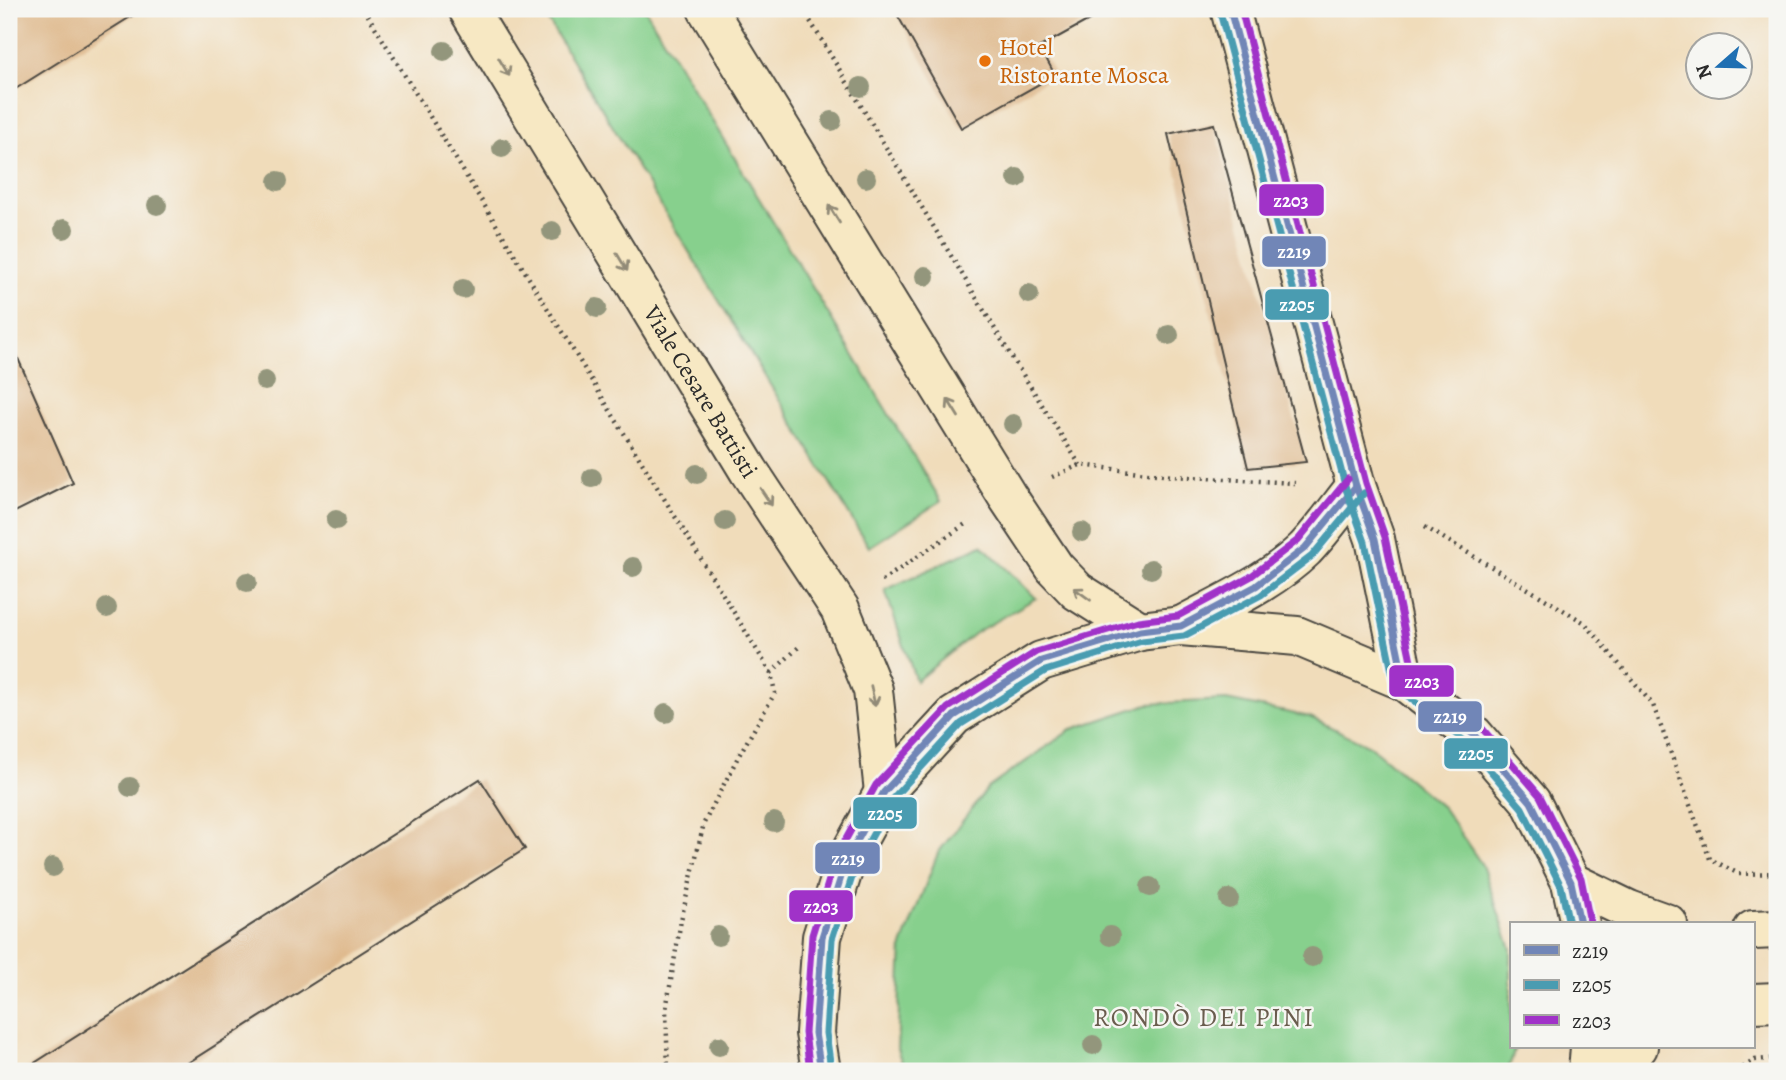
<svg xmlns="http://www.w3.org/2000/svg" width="1786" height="1080" font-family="Alegreya,serif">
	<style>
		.green { fill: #87d08d; stroke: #597e5c; stroke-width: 2 }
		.building { fill: #dfba8e }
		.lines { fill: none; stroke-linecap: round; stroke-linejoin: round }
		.secondary-casing { stroke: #494640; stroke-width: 42 }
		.path { stroke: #494640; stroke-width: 4.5; stroke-dasharray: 2 5; stroke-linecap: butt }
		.secondary { stroke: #f7e8c3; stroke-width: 38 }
		.bus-1-casing { stroke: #f6f6f2; stroke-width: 12 }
		.bus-2-casing { stroke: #f6f6f2; stroke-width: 12 }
		.bus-3-casing { stroke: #f6f6f2; stroke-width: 12 }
		.bus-1 { stroke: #7186b7; stroke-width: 7 }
		.bus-2 { stroke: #4a9cb1; stroke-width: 7 }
		.bus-3 { stroke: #a032c8; stroke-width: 7 }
		.tree { fill: #93967b }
		.oneway { stroke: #918a77 }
		.food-dot { fill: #e8710a; stroke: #f6f6f2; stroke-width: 2.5 }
		.labels { text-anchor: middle; stroke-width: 5; stroke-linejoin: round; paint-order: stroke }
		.food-label { font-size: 24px; fill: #c56008; stroke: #f6f6f2; text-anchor: start }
		.street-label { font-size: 24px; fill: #2b2b2b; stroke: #f6f6f2 }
		.neighbourhood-label { font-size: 26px; letter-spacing: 2px; fill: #6a5d4e; stroke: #f6f6f2 }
		.line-badge { stroke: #f6f6f2; stroke-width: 2.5 }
		.badge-label { font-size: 19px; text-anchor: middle; font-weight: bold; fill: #fff }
	</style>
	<rect width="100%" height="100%" fill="#f6f6f2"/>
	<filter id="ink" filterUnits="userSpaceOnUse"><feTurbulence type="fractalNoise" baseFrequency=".0143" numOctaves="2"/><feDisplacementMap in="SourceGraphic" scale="14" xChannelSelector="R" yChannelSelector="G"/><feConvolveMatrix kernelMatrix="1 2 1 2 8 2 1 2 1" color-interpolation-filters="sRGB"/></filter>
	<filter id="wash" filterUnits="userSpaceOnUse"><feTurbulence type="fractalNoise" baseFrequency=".00686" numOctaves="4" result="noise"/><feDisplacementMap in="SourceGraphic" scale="28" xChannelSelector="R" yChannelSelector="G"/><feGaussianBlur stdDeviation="1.57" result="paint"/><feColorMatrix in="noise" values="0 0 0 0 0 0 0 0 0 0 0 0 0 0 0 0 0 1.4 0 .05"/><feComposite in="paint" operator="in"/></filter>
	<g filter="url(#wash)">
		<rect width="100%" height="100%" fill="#f0dcba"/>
		<!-- green -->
		<g class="green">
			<polygon points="541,9 645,9 941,501 869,547"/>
			<polygon points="982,545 1036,598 975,633 916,681 885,590"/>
			<polygon points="1226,700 1310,717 1370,746 1443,808 1482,865 1511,949 1511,1047 1515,1048 1508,1071 905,1071 897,1049 902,946 938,853 988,788 1072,729 1148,704"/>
		</g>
		<g id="blocks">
			<!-- building -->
			<g class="building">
				<polygon points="9,9 143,9 9,93"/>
				<polygon points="894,9 1109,9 1040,47 1055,75 961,128"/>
				<polygon points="1214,124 1306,462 1248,468 1168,134"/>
				<polygon points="9,338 73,483 9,515"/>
				<polygon points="480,779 525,849 175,1071 22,1071"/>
			</g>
		</g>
	</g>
	<g filter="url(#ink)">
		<use href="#blocks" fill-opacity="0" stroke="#494640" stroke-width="2"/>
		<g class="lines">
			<defs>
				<g id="secondary">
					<path id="s1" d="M468,9l281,462 91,138 33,81 11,102"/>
					<polyline points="707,9 1007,496 1055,568 1077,591 1140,631"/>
					<polyline points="1230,9 1356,486 1375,539 1404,681"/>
					<path d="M1181,626c42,-23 89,-43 124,-77 18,-19 34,-42 51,-63"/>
					<polyline points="1571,882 1629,910 1668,924"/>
					<polyline points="1753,930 1777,929"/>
					<polyline points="1753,1003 1777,1002"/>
					<polyline points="821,1071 815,1033 822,937 846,861 884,792 954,716 1041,661 1140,631 1181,626 1297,636 1404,681 1474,735 1531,802 1571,882 1580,924"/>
					<polyline points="1588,1071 1590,1047"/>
					<polyline points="1612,1071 1638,1047"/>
				</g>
			</defs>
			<!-- secondary casing -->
			<use href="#secondary" class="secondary-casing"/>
			<!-- path -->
			<g class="path">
				<polyline points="364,9 771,673 775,693 738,757 704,823 681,920 666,1010 668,1071"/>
				<polyline points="803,9 1013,359 1080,465"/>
				<polyline points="1052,477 1080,465 1172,476 1295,483"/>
				<polyline points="1425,527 1585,623 1653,705 1710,859 1739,874 1777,873"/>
				<polyline points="882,581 967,523"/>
				<polyline points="771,673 801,645"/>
				<polyline points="1737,1071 1755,1060 1777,1058"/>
			</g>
			<!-- secondary -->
			<use href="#secondary" class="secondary"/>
			<defs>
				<g id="bus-1">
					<polyline points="1230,9 1356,486 1375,539 1404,681 1474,735 1531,802 1571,882 1580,924"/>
					<polyline points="821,1071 815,1033 822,937 846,861 884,792 954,716 1041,661 1140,631 1181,626 1256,586 1305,548 1356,486"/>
				</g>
				<g id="bus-2">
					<polyline points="1220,12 1346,489 1365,542 1395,686 1467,743 1522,808 1561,886 1569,924"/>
					<polyline points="831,1069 826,1033 832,939 856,865 893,798 961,724 1045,671 1142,641 1184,636 1261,595 1312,556 1364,493"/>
				</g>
				<g id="bus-3">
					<polyline points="1241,9 1366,483 1385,537 1414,675 1481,727 1540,796 1581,878 1590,922"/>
					<polyline points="810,1071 805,1033 812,935 836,857 876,785 948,708 1036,652 1138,621 1178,616 1250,577 1298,540 1348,479"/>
				</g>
			</defs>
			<!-- bus-1 casing -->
			<use href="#bus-1" class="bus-1-casing"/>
			<!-- bus-2 casing -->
			<use href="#bus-2" class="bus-2-casing"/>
			<!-- bus-3 casing -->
			<use href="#bus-3" class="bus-3-casing"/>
			<!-- bus-1 -->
			<use href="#bus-1" class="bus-1"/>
			<!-- bus-2 -->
			<use href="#bus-2" class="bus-2"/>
			<!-- bus-3 -->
			<use href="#bus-3" class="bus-3"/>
		</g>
		<!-- trees -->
		<g class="tree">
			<circle cx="444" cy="51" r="10"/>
			<circle cx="861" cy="87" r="10"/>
			<circle cx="832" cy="121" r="10"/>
			<circle cx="502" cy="148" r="10"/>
			<circle cx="866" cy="178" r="10"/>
			<circle cx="1017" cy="178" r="10"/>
			<circle cx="278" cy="181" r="10"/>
			<circle cx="157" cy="205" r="10"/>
			<circle cx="64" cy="229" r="10"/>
			<circle cx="552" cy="231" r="10"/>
			<circle cx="925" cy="276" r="10"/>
			<circle cx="463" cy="289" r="10"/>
			<circle cx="1029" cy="294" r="10"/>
			<circle cx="597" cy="308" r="10"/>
			<circle cx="1169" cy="335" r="10"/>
			<circle cx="265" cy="381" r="10"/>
			<circle cx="1013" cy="424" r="10"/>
			<circle cx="697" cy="474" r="10"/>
			<circle cx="592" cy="478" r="10"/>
			<circle cx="336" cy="520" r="10"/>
			<circle cx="725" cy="521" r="10"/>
			<circle cx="1082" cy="532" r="10"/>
			<circle cx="633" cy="567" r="10"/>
			<circle cx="1151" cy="569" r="10"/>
			<circle cx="247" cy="582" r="10"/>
			<circle cx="107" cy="608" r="10"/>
			<circle cx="666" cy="713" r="10"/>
			<circle cx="130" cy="787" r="10"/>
			<circle cx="774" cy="822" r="10"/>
			<circle cx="53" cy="867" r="10"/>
			<circle cx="1150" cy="887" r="10"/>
			<circle cx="1229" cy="899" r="10"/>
			<circle cx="718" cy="936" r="10"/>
			<circle cx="1110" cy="936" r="10"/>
			<circle cx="1312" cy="957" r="10"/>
			<circle cx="1093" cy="1045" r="10"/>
			<circle cx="719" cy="1046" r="10"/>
		</g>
		<!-- one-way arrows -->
		<defs><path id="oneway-shaft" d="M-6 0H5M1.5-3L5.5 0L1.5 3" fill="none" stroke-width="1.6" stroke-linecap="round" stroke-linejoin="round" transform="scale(1.75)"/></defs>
		<g class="oneway">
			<use href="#oneway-shaft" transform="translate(504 67) rotate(59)"/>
			<use href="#oneway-shaft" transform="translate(834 214) rotate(-122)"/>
			<use href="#oneway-shaft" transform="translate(622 262) rotate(59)"/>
			<use href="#oneway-shaft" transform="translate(953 408) rotate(-122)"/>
			<use href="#oneway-shaft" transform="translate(766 497) rotate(56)"/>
			<use href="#oneway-shaft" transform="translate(1082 594) rotate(-144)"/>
			<use href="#oneway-shaft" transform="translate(873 696) rotate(78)"/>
		</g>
	</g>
	<!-- markers -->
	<circle class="food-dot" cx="985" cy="61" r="7"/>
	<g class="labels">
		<!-- food labels -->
		<g class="food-label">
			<text x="999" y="55">Hotel<tspan x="999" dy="28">Ristorante Mosca</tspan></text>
		</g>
		<!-- street labels -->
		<g class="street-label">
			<text dy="8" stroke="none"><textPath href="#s1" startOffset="448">Viale Cesare Battisti</textPath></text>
		</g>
		<!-- neighbourhood labels -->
		<g class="neighbourhood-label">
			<text x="1204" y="1026">RONDÒ DEI PINI</text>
		</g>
	</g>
	<g class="line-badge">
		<rect x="1258" y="183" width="67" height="34" rx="7" fill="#a032c8"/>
		<rect x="1261" y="235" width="66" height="33" rx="7" fill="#7186b7"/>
		<rect x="1264" y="288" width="66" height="33" rx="7" fill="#4a9cb1"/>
		<rect x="1388" y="664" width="67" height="34" rx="7" fill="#a032c8"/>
		<rect x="1417" y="700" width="66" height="33" rx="7" fill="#7186b7"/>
		<rect x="1443" y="737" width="66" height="33" rx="7" fill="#4a9cb1"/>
		<rect x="852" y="796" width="66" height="34" rx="7" fill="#4a9cb1"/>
		<rect x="814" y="841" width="67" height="34" rx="7" fill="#7186b7"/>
		<rect x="788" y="889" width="66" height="34" rx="7" fill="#a032c8"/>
	</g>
	<g class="badge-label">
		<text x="1291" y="207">z203</text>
		<text x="1294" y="258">z219</text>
		<text x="1297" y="311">z205</text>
		<text x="1422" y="688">z203</text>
		<text x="1450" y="723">z219</text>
		<text x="1476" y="760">z205</text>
		<text x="885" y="820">z205</text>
		<text x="848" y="865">z219</text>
		<text x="821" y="913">z203</text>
	</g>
	<!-- margin -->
	<rect width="1786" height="1080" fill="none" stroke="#f6f6f2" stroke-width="35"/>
	<!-- legend -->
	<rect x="1510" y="922" width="245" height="126" fill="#f6f6f2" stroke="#a5a5a2" stroke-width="2"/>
	<rect x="1524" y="945" width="35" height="10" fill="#7186b7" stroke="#a5a5a2" stroke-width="2"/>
	<text x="1572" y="958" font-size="21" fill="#2b2b2b">z219</text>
	<rect x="1524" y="980" width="35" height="10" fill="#4a9cb1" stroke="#a5a5a2" stroke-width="2"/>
	<text x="1572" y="992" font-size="21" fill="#2b2b2b">z205</text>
	<rect x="1524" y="1015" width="35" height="10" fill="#a032c8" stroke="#a5a5a2" stroke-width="2"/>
	<text x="1572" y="1028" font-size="21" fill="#2b2b2b">z203</text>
	<!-- north arrow -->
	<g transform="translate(1719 66) rotate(250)"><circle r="33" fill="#f6f6f2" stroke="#a5a5a2" stroke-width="2"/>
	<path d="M0-5L12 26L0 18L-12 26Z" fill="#1f6fb2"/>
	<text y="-10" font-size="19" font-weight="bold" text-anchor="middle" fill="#2b2b2b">N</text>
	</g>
</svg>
